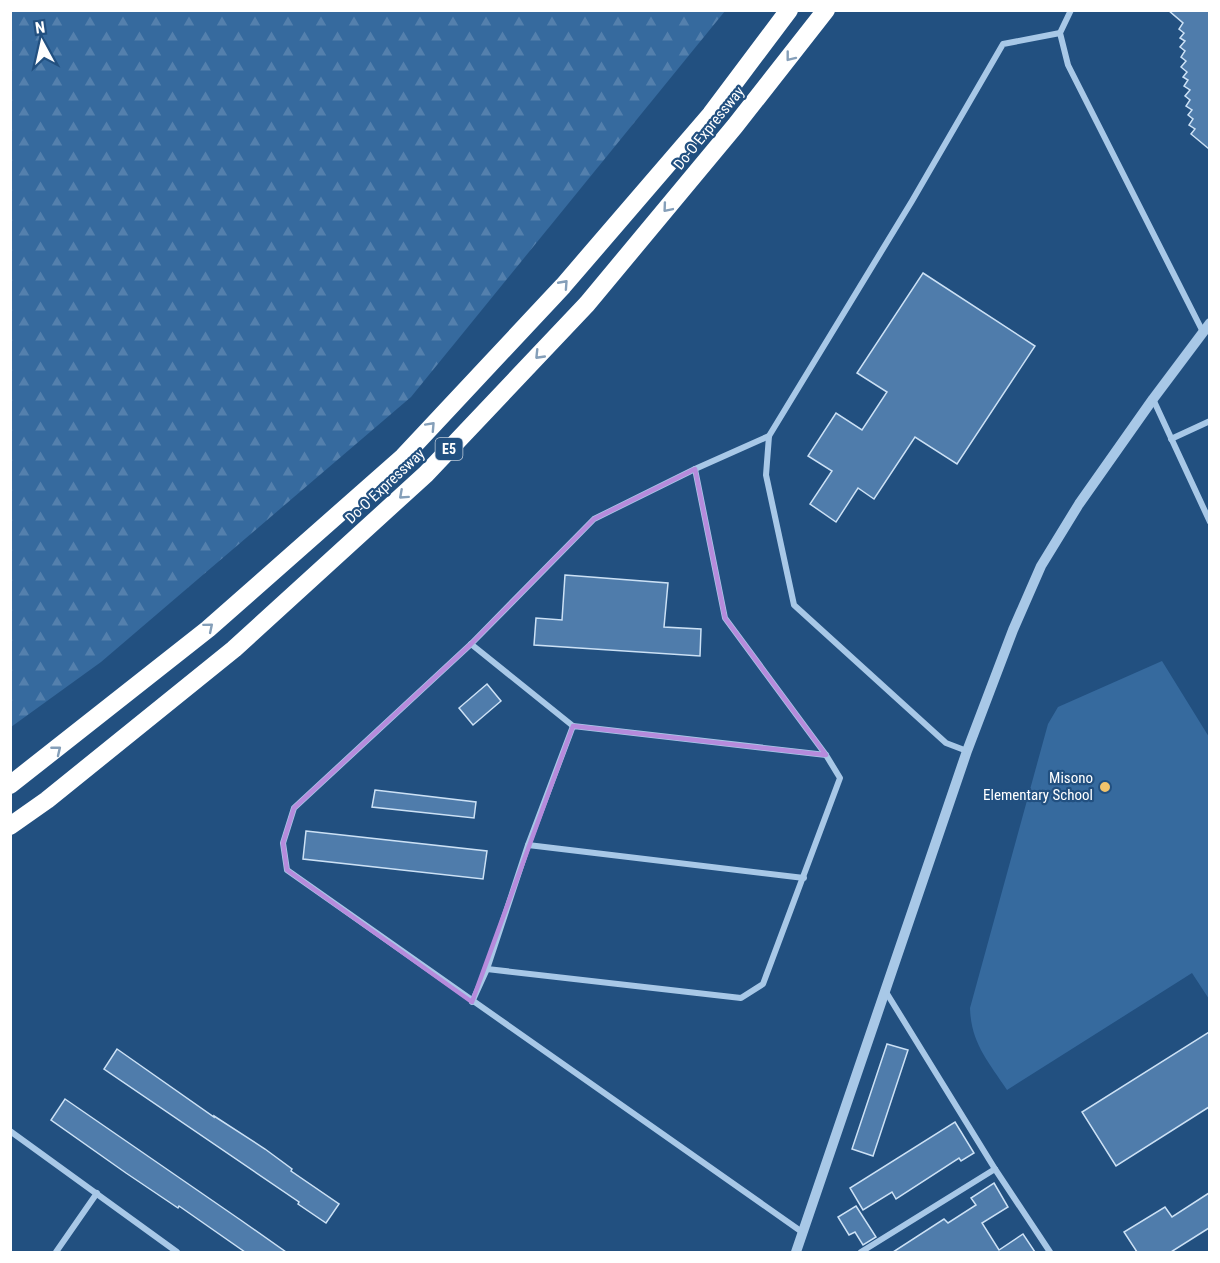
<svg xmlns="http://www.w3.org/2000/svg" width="1220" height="1263" font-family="'Roboto Condensed',sans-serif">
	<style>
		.forest { fill: url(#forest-firs) }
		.pitch { fill: #366a9e }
		.building { fill: #4f7cab; stroke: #cce1f5; stroke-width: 1.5 }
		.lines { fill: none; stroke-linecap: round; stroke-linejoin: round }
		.minor { stroke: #a8c8e7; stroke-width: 6 }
		.tertiary { stroke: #a8c8e7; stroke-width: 10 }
		.motorway { stroke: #fff; stroke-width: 18 }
		.oneway { stroke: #859fb9 }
		.marked { fill: none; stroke: #b68bdc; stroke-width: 4.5; stroke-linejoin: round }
		.poi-dot { fill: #f3c46b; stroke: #225080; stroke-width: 2 }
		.labels { text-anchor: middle; stroke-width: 4.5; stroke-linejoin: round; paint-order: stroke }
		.shield { fill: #225080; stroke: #bdcad9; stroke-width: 1.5 }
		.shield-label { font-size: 14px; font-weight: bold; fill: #fff }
		.street-label { font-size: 15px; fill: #fff; stroke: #225080 }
		.poi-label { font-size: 15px; fill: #fff; stroke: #225080; text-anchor: end }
	</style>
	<defs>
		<pattern id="forest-firs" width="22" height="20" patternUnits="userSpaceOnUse" patternTransform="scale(1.5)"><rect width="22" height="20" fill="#366a9e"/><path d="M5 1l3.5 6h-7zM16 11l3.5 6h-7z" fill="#5480ad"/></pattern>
	</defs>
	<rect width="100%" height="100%" fill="#225080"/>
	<!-- forest -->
	<polygon class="forest" points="11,10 725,11 411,397 101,662 11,727"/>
	<!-- pitch -->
	<path class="pitch" d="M1162,661l47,76v262l-17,-26 -185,117c-19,-29 -36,-47 -37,-82l78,-284 10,-17z"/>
	<!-- building -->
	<g class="building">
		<polygon points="1168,10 1209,10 1209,149 1191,134 1195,129 1189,125 1193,119 1188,115 1192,110 1186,106 1190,100 1185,96 1190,90 1184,86 1188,80 1183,77 1187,72 1181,67 1186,61 1181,57 1185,51 1180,47 1185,41 1180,38 1184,33 1179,29 1183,23"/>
		<polygon points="923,273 1035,346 957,464 915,437 874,499 858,488 836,522 810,504 832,471 808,456 836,413 862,430 887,392 857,373"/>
		<polygon points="565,575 668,583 664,627 701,629 700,656 534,645 536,618 562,620"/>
		<polygon points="487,684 501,701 473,725 459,708"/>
		<polygon points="375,790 476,802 474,818 372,807"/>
		<polygon points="306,831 487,851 483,879 303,859"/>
		<polygon points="1209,1032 1209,1107 1116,1166 1082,1112"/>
		<polygon points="887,1044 908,1050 873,1156 852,1149"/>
		<polygon points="117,1049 214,1117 214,1116 265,1149 292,1169 291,1171 339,1204 326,1223 298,1204 299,1202 104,1069"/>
		<polygon points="65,1099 242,1221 286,1252 245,1252 179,1206 178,1208 126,1173 51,1120"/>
		<polygon points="955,1122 974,1153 961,1161 959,1158 896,1199 892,1192 863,1210 850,1188"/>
		<polygon points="994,1183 1008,1207 982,1223 999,1250 1023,1234 1035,1252 893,1252 944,1219 948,1223 976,1205 971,1198"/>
		<polygon points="1209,1193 1209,1228 1171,1252 1137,1252 1124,1232 1165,1207 1172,1217"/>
		<polygon points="856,1206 876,1237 863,1245 855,1232 849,1235 838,1217"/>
	</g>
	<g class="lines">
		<!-- minor -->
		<g class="minor">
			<polyline points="1071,10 1060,33 1068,65 1203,332"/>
			<polyline points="1153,399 1210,522"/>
			<polyline points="769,436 695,469 594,519 471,644 294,808 283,843 287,870 802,1232"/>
			<polyline points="1171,439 1210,421"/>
			<polyline points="471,644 573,726"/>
			<polyline points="967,751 946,743 794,605 766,475 769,436 912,201 1003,44 1060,33"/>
			<polyline points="528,845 804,878"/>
			<polyline points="487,969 741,998 763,984 840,778 826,755 725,618 695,469"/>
			<polyline points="886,992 995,1169 1050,1252"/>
			<polyline points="472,1002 487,969 528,845 573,726 826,755"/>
			<polyline points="10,1131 177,1252"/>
			<polyline points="56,1252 97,1193"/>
			<polyline points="861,1252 995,1169"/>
		</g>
		<!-- tertiary -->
		<polyline class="tertiary" points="796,1252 967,751 1013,630 1041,566 1079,504 1153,399 1210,323"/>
		<!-- motorway -->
		<g class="motorway">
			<polyline points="10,785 208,629 403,457 563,286 711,114 789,10"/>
			<polyline points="10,826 47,800 234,649 426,474 587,304 735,126 826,10"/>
		</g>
	</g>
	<!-- one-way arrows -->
	<defs><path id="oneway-chevron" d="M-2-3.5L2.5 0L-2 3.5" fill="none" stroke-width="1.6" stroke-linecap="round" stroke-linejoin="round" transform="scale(1.5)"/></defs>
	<g class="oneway">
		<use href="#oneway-chevron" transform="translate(790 57) rotate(128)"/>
		<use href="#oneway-chevron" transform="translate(667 208) rotate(130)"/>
		<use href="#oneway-chevron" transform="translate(564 284) rotate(-48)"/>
		<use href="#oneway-chevron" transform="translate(539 355) rotate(134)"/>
		<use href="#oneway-chevron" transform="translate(431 426) rotate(-47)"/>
		<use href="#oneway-chevron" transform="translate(403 495) rotate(138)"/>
		<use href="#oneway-chevron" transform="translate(209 627) rotate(-40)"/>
		<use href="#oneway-chevron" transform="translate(57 750) rotate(-39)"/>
	</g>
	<!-- marked area -->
	<path class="marked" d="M695,469l30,149 101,137 -253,-29 -101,276 -185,-132 -4,-27 11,-35 177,-164 123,-125z"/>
	<!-- markers -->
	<circle class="poi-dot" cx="1105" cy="787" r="6"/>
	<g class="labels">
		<!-- shield labels -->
		<rect class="shield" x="435.5" y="438" width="27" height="22" rx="4.5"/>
		<g class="shield-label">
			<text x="449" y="454">E5</text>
		</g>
		<!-- street labels -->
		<g class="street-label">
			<text transform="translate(709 128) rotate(-51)" y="5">Do-O Expressway</text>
			<text transform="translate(385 486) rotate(-43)" y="5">Do-O Expressway</text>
		</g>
		<!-- poi labels -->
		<g class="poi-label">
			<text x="1093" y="783">Misono<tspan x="1093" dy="17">Elementary School</tspan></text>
		</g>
	</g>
	<!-- border -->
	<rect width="1220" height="1263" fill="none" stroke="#ffffff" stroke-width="24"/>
	<!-- north arrow -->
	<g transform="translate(42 42) rotate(352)" stroke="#225080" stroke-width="4.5" paint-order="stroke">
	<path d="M0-4.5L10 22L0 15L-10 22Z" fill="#ffffff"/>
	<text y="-9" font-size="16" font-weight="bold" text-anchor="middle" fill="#ffffff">N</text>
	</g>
</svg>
